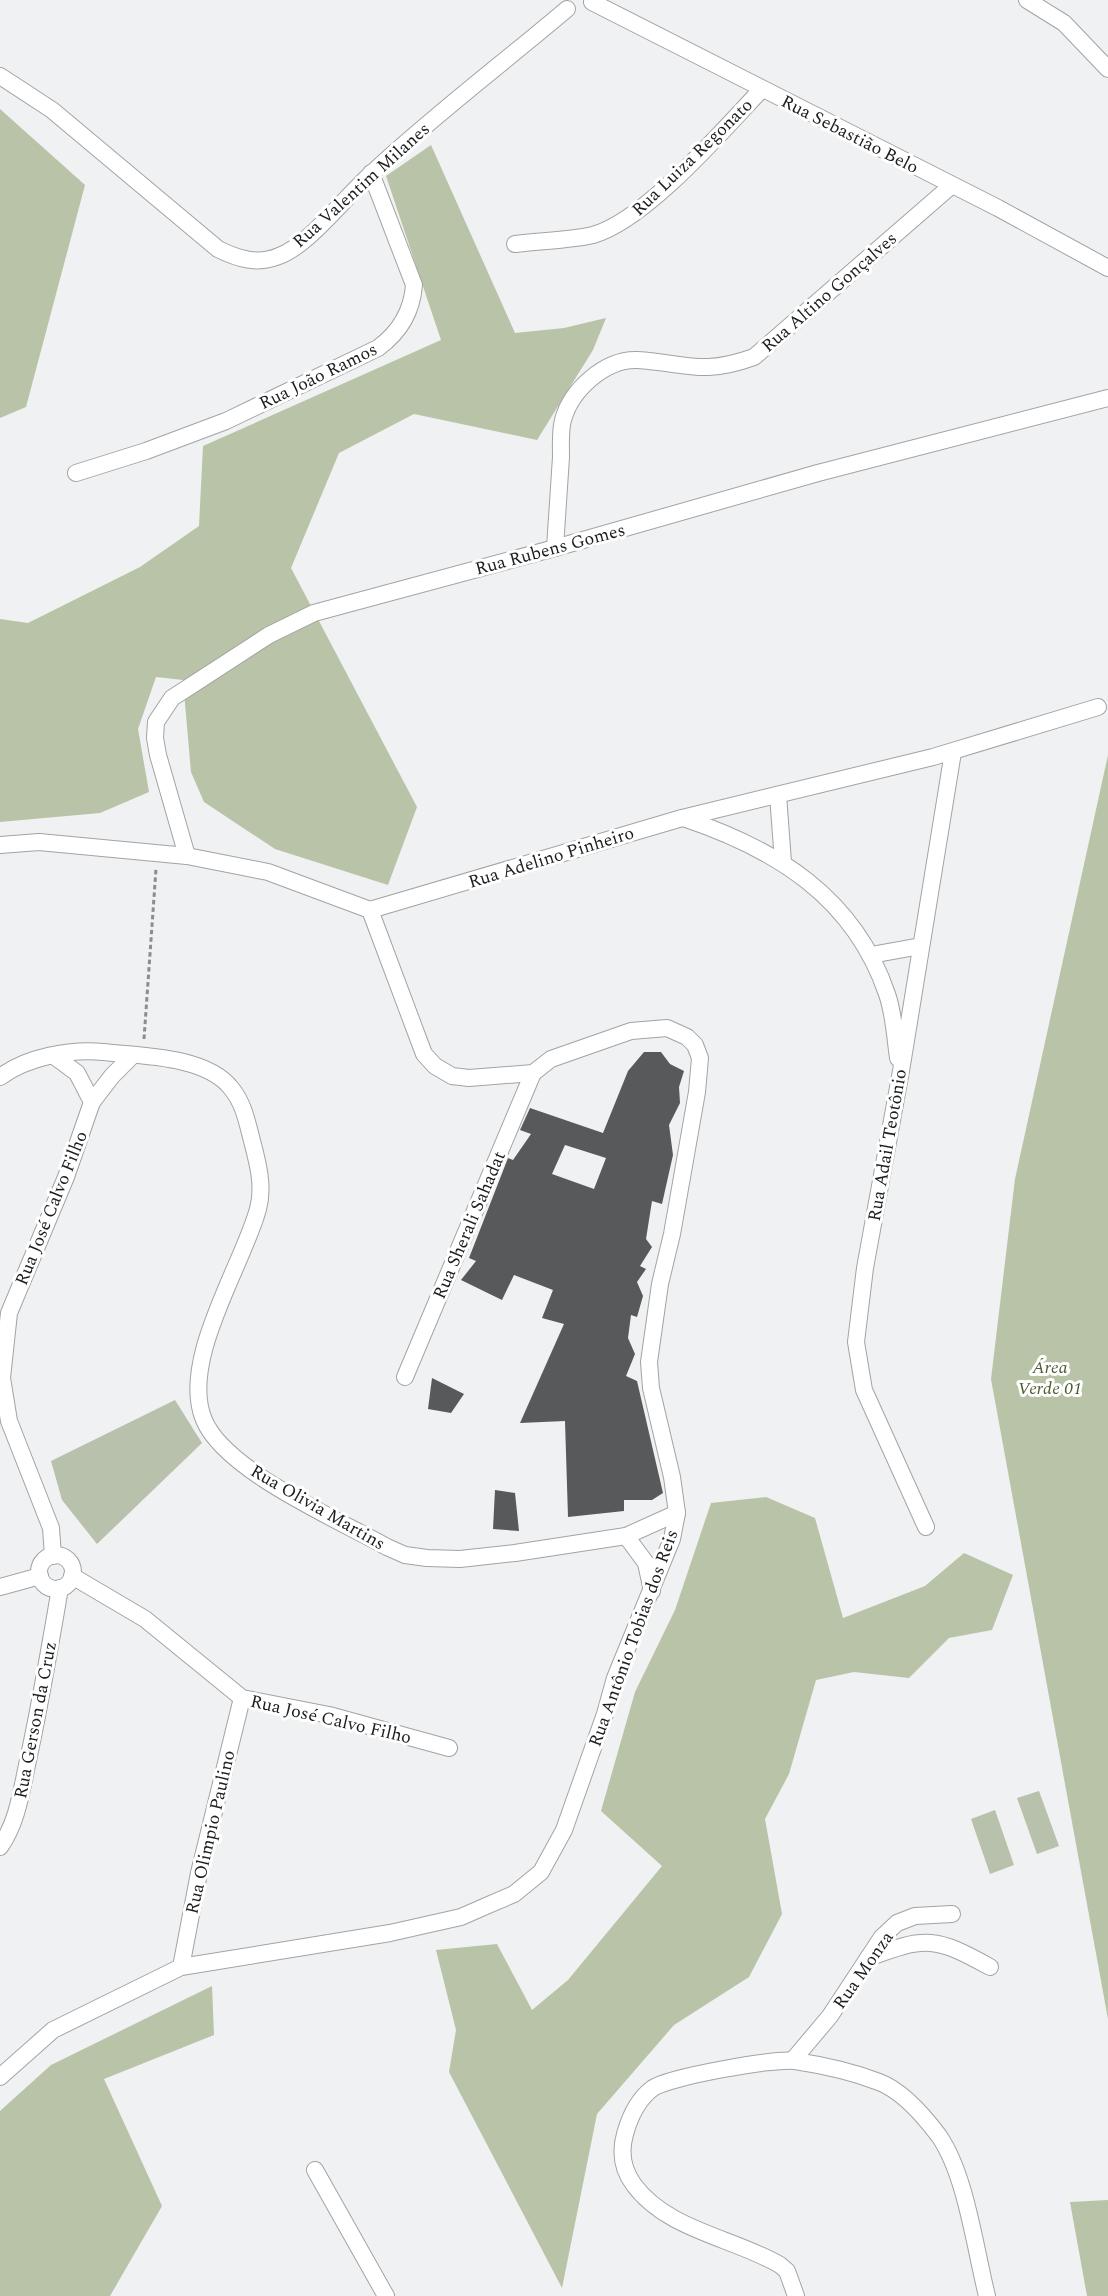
<svg xmlns="http://www.w3.org/2000/svg" width="1108" height="2296" font-family="Spectral,serif">
	<style>
		.green { fill: #b8c1ac }
		.forest { fill: #b8c3a7 }
		.building { fill: #58595a; fill-rule: evenodd }
		.lines { fill: none; stroke-linecap: round; stroke-linejoin: round }
		.minor-casing { stroke: #a2a3a5; stroke-width: 18 }
		.path { stroke: #8c8d8d; stroke-width: 3; stroke-dasharray: 4.5 3; stroke-linecap: butt }
		.minor { stroke: #fff; stroke-width: 16 }
		.labels { text-anchor: middle; stroke-width: 6; stroke-linejoin: round; paint-order: stroke }
		.street-label { font-size: 18px; fill: #1c1d1d; stroke: #fff }
		.park-label { font-size: 18px; font-style: italic; fill: #4c5d2f; stroke: #fff }
	</style>
	<rect width="100%" height="100%" fill="#f0f1f2"/>
	<!-- green -->
	<g class="green">
		<polygon points="175,1400 202,1443 97,1544 62,1500 51,1461"/>
		<polygon points="1039,1791 1059,1846 1037,1854 1017,1798"/>
		<polygon points="995,1810 1014,1865 990,1874 971,1819"/>
	</g>
	<!-- forest -->
	<g class="forest">
		<polygon points="0,109 85,185 26,407 0,418"/>
		<polygon points="431,145 515,333 564,328 606,318 593,350 537,440 414,414 339,453 291,568 417,807 388,885 275,849 204,802 191,772 183,680 156,677 138,729 149,792 100,813 0,822 0,619 28,623 140,567 199,526 203,446 441,340 386,176"/>
		<polygon points="1108,755 1108,2019 991,1379 1015,1179"/>
		<polygon points="766,1497 815,1518 843,1618 925,1586 964,1553 1013,1575 992,1630 949,1638 909,1678 854,1672 816,1680 789,1774 765,1819 782,1914 749,1977 674,2025 597,2114 562,2288 449,2072 456,2030 436,1950 497,1944 532,2010 568,1980 662,1866 601,1811 635,1692 675,1610 711,1503"/>
		<polygon points="212,1986 214,2035 104,2079 162,2206 110,2296 0,2296 0,2111 51,2065"/>
		<polygon points="1108,2200 1108,2296 1087,2296 1070,2202"/>
	</g>
	<!-- building -->
	<g class="building">
		<path d="M644,1052h17l9,12 14,7 -5,16 1,16 -11,22 4,30 -11,49 -10,-3 -6,38 6,8 -12,19 6,3 -9,13 6,14 -6,21 -6,-2 -3,23 7,16 -9,22 11,5 26,112 -11,7h-28v11l-56,6 -3,-96 -45,2 44,-99 -22,-6 11,-28 -39,-15 -12,25 -41,-20 15,-19 -7,-3 39,-100 5,2 18,-26 -11,-4 10,-22 73,25 25,-62zM565,1145l41,13 -12,31 -42,-15z"/>
		<polygon points="432,1378 464,1394 451,1413 428,1409"/>
		<polygon points="495,1490 515,1493 519,1531 493,1529"/>
	</g>
	<g class="lines">
		<defs>
			<g id="minor">
				<polyline points="1027,0 1064,23 1108,69"/>
				<polyline points="592,2 998,208 1108,268"/>
				<path d="M0,76l52,34 166,139c20,10 40,16 61,7 30,-11 67,-60 92,-82 62,-58 131,-110 196,-165"/>
				<path d="M515,244c23,-3 58,-4 78,-9 53,-15 130,-105 169,-146"/>
				<path d="M76,473l70,-22 80,-30 152,-73c22,-16 34,-36 36,-63l-43,-112"/>
				<path d="M555,548c2,-30 4,-61 6,-91 0,-12 -1,-26 2,-37 8,-30 42,-61 74,-60 50,3 64,16 117,-3l197,-171"/>
				<polyline points="778,795 783,862"/>
				<path d="M683,818c93,31 171,79 204,176 7,20 8,43 11,64"/>
				<polyline points="0,845 39,842 187,856 268,872 370,910 682,818 933,757 1098,707"/>
				<polyline points="187,856 158,755 155,738 156,722 172,698 269,635 314,613 555,548 818,473 1108,398"/>
				<polyline points="871,955 921,946"/>
				<path d="M0,1077c27,-20 69,-28 103,-25 38,4 103,4 128,36 11,13 15,29 19,45 6,24 15,51 8,76 -15,56 -79,152 -54,211 21,51 135,100 183,127l18,8 22,3 33,1 55,-6 111,-17 51,-23"/>
				<polyline points="92,1102 112,1076 133,1055"/>
				<polyline points="405,1377 533,1073"/>
				<polyline points="926,1527 864,1390 856,1342 865,1268 901,1071 953,752"/>
				<polyline points="626,1536 646,1563 652,1591"/>
				<circle cx="56" cy="1572" r="17"/>
				<polyline points="53,1556 51,1528 9,1421 2,1378 9,1313 66,1177 92,1102 77,1073 54,1056"/>
				<polyline points="72,1576 145,1619 242,1698 329,1715 449,1748"/>
				<polyline points="0,1587 40,1576"/>
				<path d="M0,1847c17,-24 21,-54 27,-82 13,-59 23,-118 33,-177"/>
				<path d="M868,1958c58,-22 68,-21 122,9"/>
				<polyline points="181,1967 199,1873 242,1698"/>
				<polyline points="793,2060 830,2016 882,1937 897,1923 915,1916 952,1914"/>
				<polyline points="0,2077 53,2030 181,1967 390,1933 461,1917 486,1906 514,1894 541,1872 564,1830 605,1714 615,1678 672,1539 677,1513 672,1477 651,1388 649,1362 660,1284 672,1234 697,1092 700,1058 695,1045 687,1037 667,1028 631,1031 551,1059 533,1073 469,1078 452,1076 435,1066 424,1054 370,910"/>
				<polyline points="315,2170 386,2296"/>
				<path d="M796,2296l-9,-25 -7,-6c-46,-27 -113,-35 -146,-80 -12,-16 -14,-33 -9,-51 5,-18 13,-35 28,-46 16,-11 122,-30 142,-27 27,4 58,11 84,21 24,9 45,34 60,54 27,39 36,112 48,160"/>
			</g>
		</defs>
		<!-- minor casing -->
		<use href="#minor" class="minor-casing"/>
		<!-- path -->
		<polyline class="path" points="144,1039 156,869"/>
		<!-- minor -->
		<use href="#minor" class="minor"/>
	</g>
	<g class="labels">
		<!-- street labels -->
		<g class="street-label">
			<text transform="translate(850 134) rotate(27)" y="6">Rua Sebastião Belo</text>
			<text transform="translate(692 157) rotate(-44)" y="6">Rua Luiza Regonato</text>
			<text transform="translate(361 185) rotate(-42)" y="6">Rua Valentim Milanes</text>
			<text transform="translate(829 292) rotate(-41)" y="6">Rua Altino Gonçalves</text>
			<text transform="translate(318 376) rotate(-26)" y="6">Rua João Ramos</text>
			<text transform="translate(550 549) rotate(-15)" y="6">Rua Rubens Gomes</text>
			<text transform="translate(551 857) rotate(-17)" y="6">Rua Adelino Pinheiro</text>
			<text transform="translate(887 1145) rotate(-80)" y="6">Rua Adail Teotônio</text>
			<text transform="translate(51 1208) rotate(-68)" y="6">Rua José Calvo Filho</text>
			<text transform="translate(469 1225) rotate(-67)" y="6">Rua Sherali Sahadat</text>
			<text transform="translate(318 1507) rotate(30)" y="6">Rua Olivia Martins</text>
			<text transform="translate(633 1638) rotate(-70)" y="6">Rua Antônio Tobias dos Reis</text>
			<text transform="translate(331 1719) rotate(13)" y="6">Rua José Calvo Filho</text>
			<text transform="translate(35 1720) rotate(-79)" y="6">Rua Gerson da Cruz</text>
			<text transform="translate(210 1832) rotate(-77)" y="6">Rua Olimpio Paulino</text>
			<text transform="translate(863 1970) rotate(-55)" y="6">Rua Monza</text>
		</g>
		<!-- park labels -->
		<g class="park-label">
			<text x="1050" y="1373">Área<tspan x="1050" dy="21">Verde 01</tspan></text>
		</g>
	</g>
</svg>
